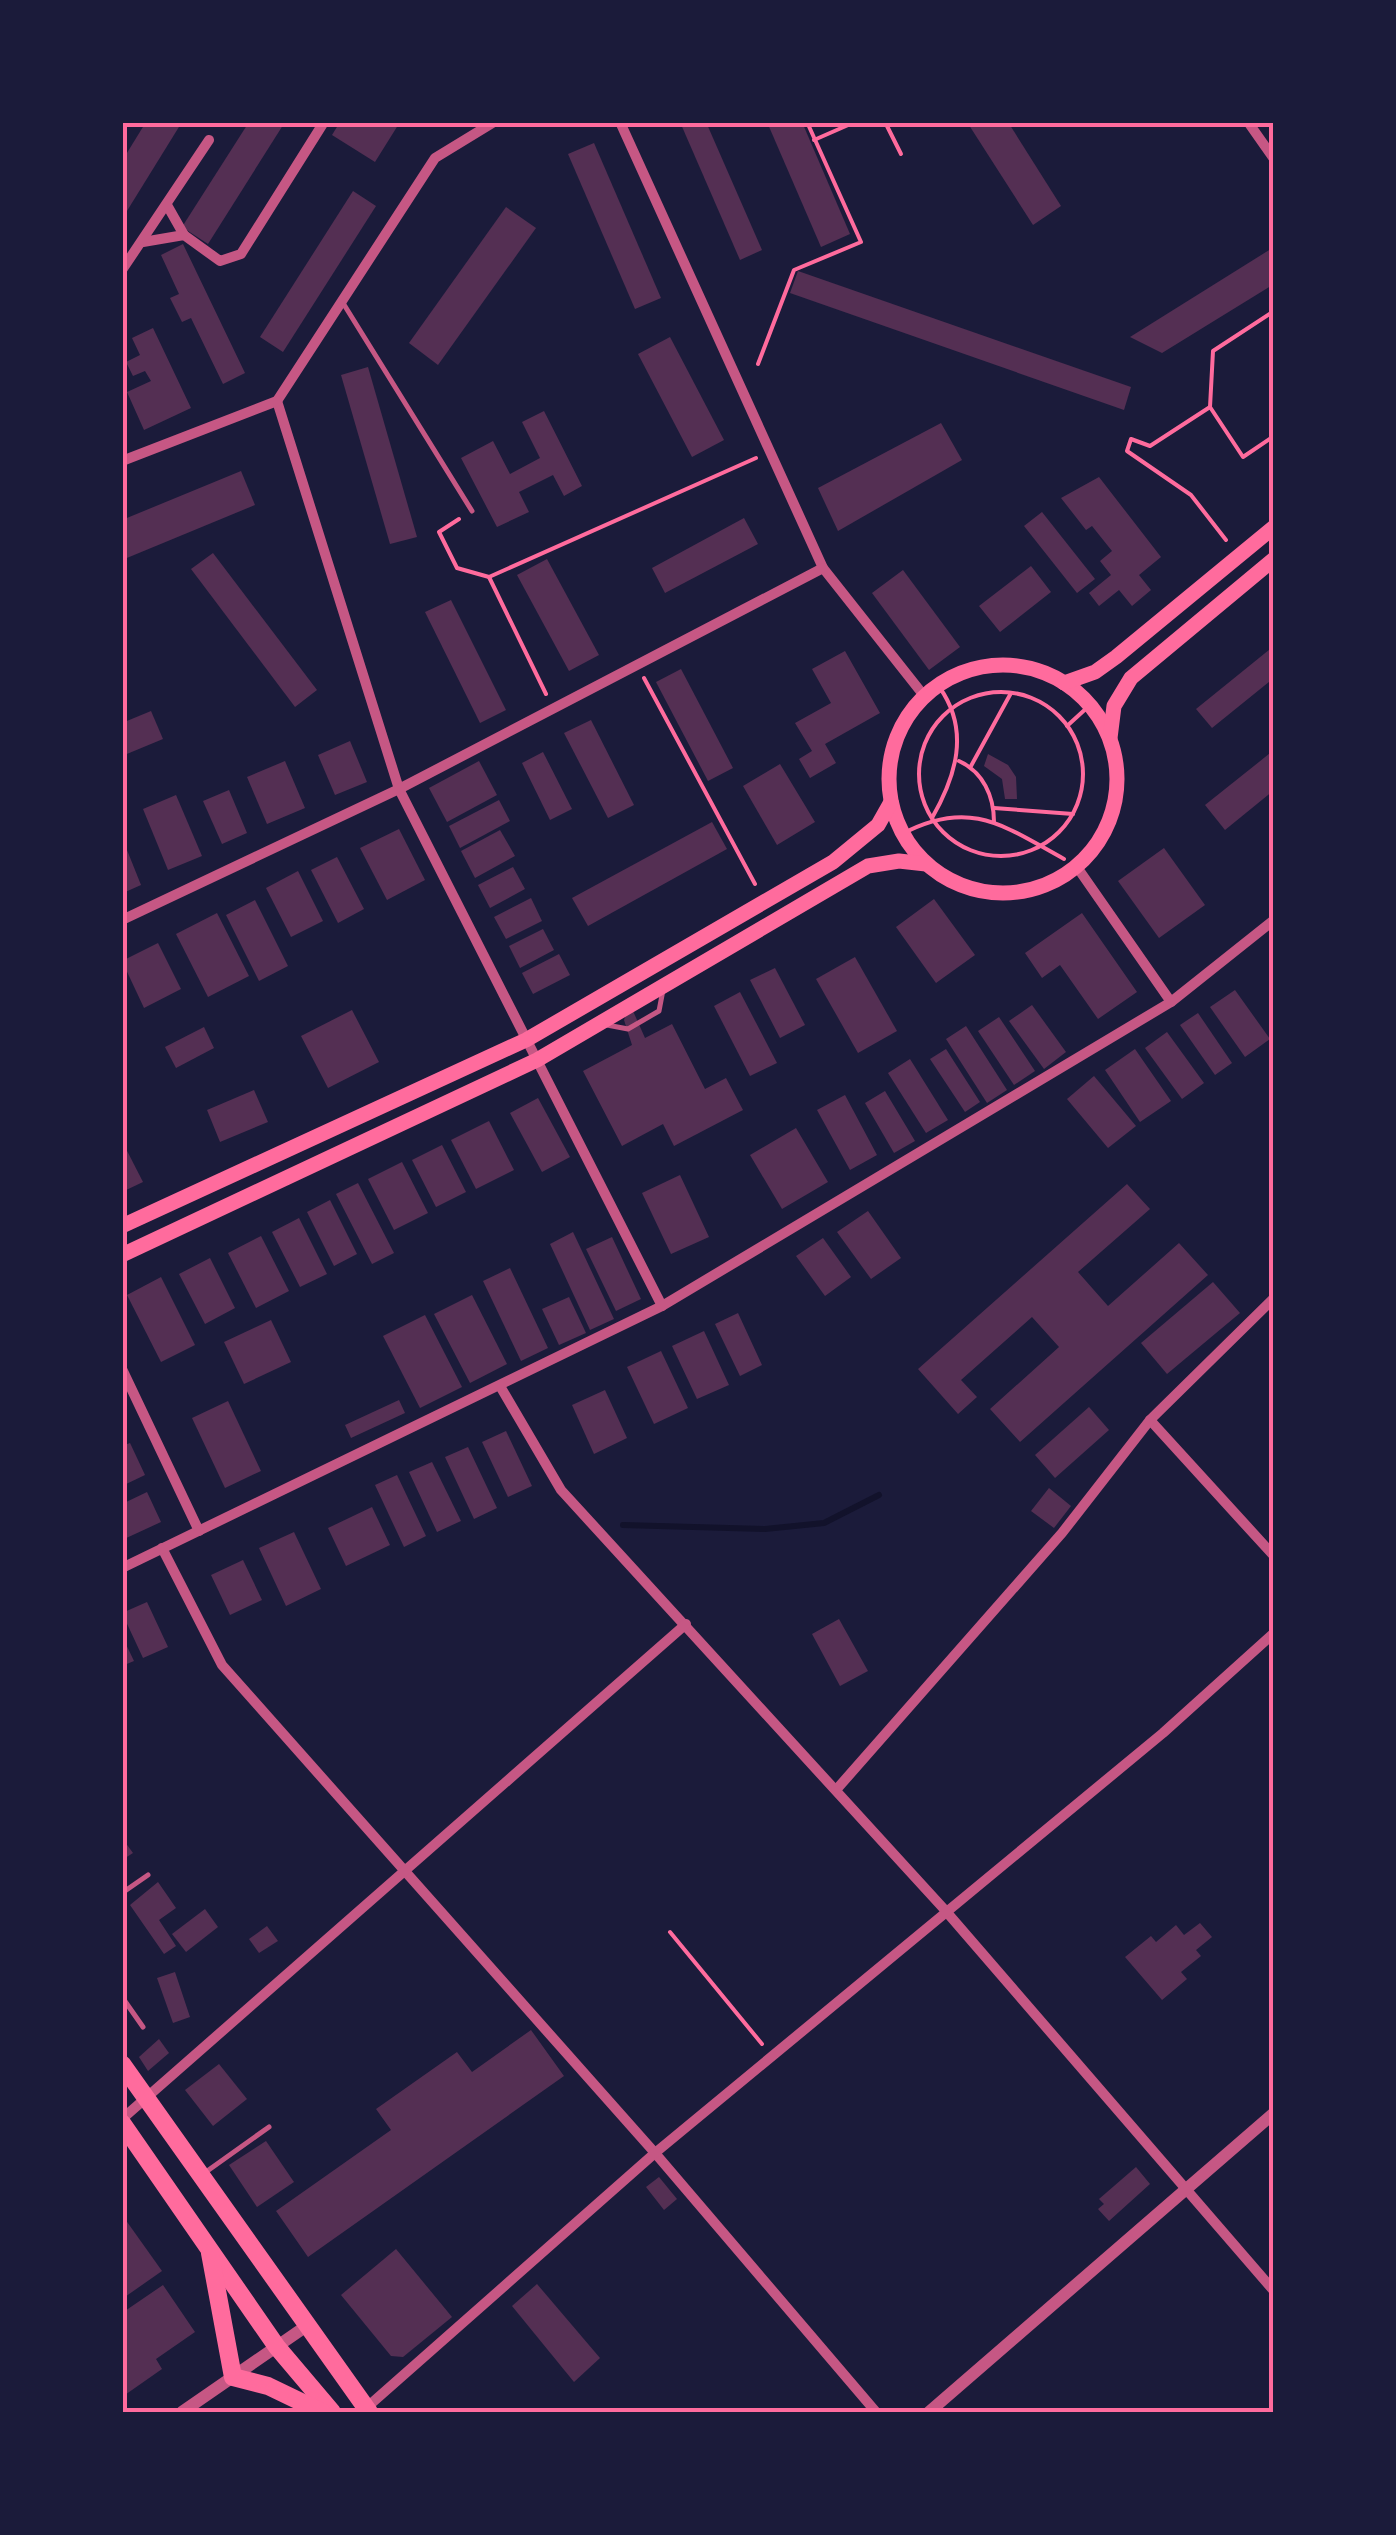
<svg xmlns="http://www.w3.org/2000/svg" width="1396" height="2535" font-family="'Work Sans',sans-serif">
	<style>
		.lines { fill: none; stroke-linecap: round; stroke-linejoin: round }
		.stream { stroke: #12122b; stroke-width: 6 }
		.building { fill: #542f53 }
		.path { stroke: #ff6b9d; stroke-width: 4 }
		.service { stroke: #c65784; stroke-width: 5 }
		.minor { stroke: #c65784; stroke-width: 10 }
		.tertiary { stroke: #c65784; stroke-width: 12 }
		.secondary { stroke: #ff6b9d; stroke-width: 15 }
		.primary { stroke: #ff6b9d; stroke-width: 18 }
		.neatline { fill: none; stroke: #ff6b9d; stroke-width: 4 }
	</style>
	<rect width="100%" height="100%" fill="#1b1b3a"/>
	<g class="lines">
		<!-- stream -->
		<polyline class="stream" points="623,1525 765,1529 824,1523 879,1495"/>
	</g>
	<!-- building -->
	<g class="building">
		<polygon points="146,122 182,122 122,219 122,161"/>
		<polygon points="249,122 285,122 208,244 182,227"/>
		<polygon points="340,122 400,122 375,162 332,135"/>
		<polygon points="680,122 706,122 762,250 740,260"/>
		<polygon points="767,122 802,122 850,234 821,247"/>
		<polygon points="967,122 1008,122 1061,206 1033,225"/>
		<polygon points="594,143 661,298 635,309 568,154"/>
		<polygon points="353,191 376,206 283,352 260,337"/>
		<polygon points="506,207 536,228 438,365 409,343"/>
		<polygon points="183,244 245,373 223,384 191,318 182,322 170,298 179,294 161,255"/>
		<polygon points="1274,247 1274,284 1162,353 1130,337"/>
		<polygon points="798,271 1131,387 1124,410 790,293"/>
		<polygon points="153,328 191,408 144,430 127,392 151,381 145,371 133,376 126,362 140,355 132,338"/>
		<polygon points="670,337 724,440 692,457 638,354"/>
		<polygon points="368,367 417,537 390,544 341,375"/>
		<polygon points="544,411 582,486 564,496 553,475 519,492 529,512 497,527 461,458 493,441 510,474 540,458 522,422"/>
		<polygon points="941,423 962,460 838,531 818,488"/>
		<polygon points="241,471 255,505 122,560 122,520"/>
		<polygon points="1099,477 1161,557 1139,575 1151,590 1132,606 1119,590 1099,606 1089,593 1111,575 1100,561 1112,551 1092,526 1086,530 1061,498"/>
		<polygon points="1042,512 1095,579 1077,593 1024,526"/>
		<polygon points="744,518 758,544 665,593 652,568"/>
		<polygon points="213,553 317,690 295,707 191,569"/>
		<polygon points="547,559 599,655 569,671 517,575"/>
		<polygon points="1031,566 1051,592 1000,632 979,606"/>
		<polygon points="903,570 960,647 929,670 872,593"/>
		<polygon points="451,600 506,710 480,723 425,612"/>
		<polygon points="1274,646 1274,678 1212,728 1196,709"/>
		<polygon points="845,651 880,713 825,744 836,763 810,778 799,759 812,751 795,723 831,703 812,669"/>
		<polygon points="681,669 733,768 708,781 656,682"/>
		<polygon points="151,711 163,739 122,756 122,723"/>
		<polygon points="591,720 634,805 608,818 564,733"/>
		<polygon points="350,741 367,782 335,795 318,755"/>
		<polygon points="1274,750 1274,790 1225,830 1205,805"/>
		<polygon points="543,752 572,809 550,820 522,763"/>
		<polygon points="988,754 1008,765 1016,777 1017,799 1005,799 1002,779 984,766"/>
		<polygon points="285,761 305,808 267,824 247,777"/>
		<polygon points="479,761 497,795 447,822 429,788"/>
		<polygon points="780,764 815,822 777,845 743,786"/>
		<polygon points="229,790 247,833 222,844 203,801"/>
		<polygon points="176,795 202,856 168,870 143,809"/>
		<polygon points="499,800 510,821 460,848 449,826"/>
		<polygon points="712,822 727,849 588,926 572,898"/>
		<polygon points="399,829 425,880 387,900 360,848"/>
		<polygon points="500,830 515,856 475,878 461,851"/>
		<polygon points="123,840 141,885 123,893"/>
		<polygon points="1164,848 1205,905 1159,938 1118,881"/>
		<polygon points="337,857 364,909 338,923 311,870"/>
		<polygon points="513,867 525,889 490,908 478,885"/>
		<polygon points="298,871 323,921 291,937 266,888"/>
		<polygon points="531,898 542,921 506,939 494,917"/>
		<polygon points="934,899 975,955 936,983 896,927"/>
		<polygon points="255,900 288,966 259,981 226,915"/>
		<polygon points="217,913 249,976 208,997 176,934"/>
		<polygon points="1082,913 1137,992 1098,1019 1060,965 1042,978 1025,953"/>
		<polygon points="543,929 554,950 520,968 509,946"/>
		<polygon points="158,943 181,989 144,1008 122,961"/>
		<polygon points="559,954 570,975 533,994 522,973"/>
		<polygon points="855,957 897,1031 858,1053 816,979"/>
		<polygon points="775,968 805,1025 780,1038 750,980"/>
		<polygon points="1235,990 1270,1039 1245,1057 1210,1007"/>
		<polygon points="740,992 777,1063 750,1076 714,1006"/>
		<polygon points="1032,1005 1066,1052 1044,1069 1009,1021"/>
		<polygon points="352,1010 379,1062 328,1088 301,1036"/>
		<polygon points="628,1010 633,1011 645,1038 672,1024 705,1089 726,1078 743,1110 674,1146 663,1124 622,1146 583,1071 632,1045 624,1020"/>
		<polygon points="1198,1013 1232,1063 1215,1075 1180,1025"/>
		<polygon points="999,1017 1035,1071 1014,1085 978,1031"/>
		<polygon points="966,1026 1007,1090 987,1103 946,1039"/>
		<polygon points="204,1027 214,1048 176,1068 165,1047"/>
		<polygon points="1167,1032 1204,1083 1182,1099 1145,1048"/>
		<polygon points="946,1049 980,1102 965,1112 930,1059"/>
		<polygon points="1135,1049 1171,1101 1140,1122 1105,1070"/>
		<polygon points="910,1059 948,1120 926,1133 888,1073"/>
		<polygon points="1094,1076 1136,1126 1108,1148 1067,1099"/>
		<polygon points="254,1090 268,1122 220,1142 207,1110"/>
		<polygon points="885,1091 915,1141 894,1153 865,1103"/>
		<polygon points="845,1095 877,1155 850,1170 817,1110"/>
		<polygon points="538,1098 570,1157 542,1172 510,1113"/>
		<polygon points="489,1121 514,1170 476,1189 451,1140"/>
		<polygon points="796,1128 828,1182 782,1209 750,1155"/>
		<polygon points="122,1141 143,1182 122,1192"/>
		<polygon points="442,1145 466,1192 436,1207 412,1160"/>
		<polygon points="402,1162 428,1213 394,1230 368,1179"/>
		<polygon points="680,1175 709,1237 671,1254 642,1193"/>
		<polygon points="358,1183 394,1253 372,1264 336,1194"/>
		<polygon points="1127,1184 1150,1209 1078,1272 1108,1306 1179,1243 1208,1275 1020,1442 990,1409 1059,1347 1032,1317 961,1380 977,1397 958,1414 918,1369"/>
		<polygon points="330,1200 357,1254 334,1266 307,1212"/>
		<polygon points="868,1211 901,1258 871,1279 837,1232"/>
		<polygon points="299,1218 327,1274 300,1287 272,1232"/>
		<polygon points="573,1232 614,1319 590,1330 550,1244"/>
		<polygon points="261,1236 289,1291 256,1308 228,1253"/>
		<polygon points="612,1237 641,1299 616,1311 586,1249"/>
		<polygon points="823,1238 851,1277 825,1296 796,1256"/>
		<polygon points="210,1258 235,1308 205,1324 179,1274"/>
		<polygon points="510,1268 548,1348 521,1361 483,1281"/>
		<polygon points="161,1277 195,1345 161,1362 127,1295"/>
		<polygon points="1213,1282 1240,1313 1167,1374 1141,1343"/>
		<polygon points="472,1295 507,1364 470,1383 434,1314"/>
		<polygon points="569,1297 586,1333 559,1345 542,1309"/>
		<polygon points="738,1313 762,1365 740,1376 715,1324"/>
		<polygon points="425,1315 462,1387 420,1408 383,1336"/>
		<polygon points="271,1320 291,1362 244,1384 224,1342"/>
		<polygon points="704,1331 729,1385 697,1399 672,1346"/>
		<polygon points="661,1351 688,1408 654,1424 627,1367"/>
		<polygon points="605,1390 627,1438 594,1454 572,1405"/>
		<polygon points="399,1400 405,1413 351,1438 345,1425"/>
		<polygon points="228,1401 261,1471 225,1488 192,1418"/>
		<polygon points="1089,1407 1109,1430 1055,1478 1035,1455"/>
		<polygon points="506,1431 532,1486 508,1497 482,1442"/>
		<polygon points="130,1443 145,1475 122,1486 122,1446"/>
		<polygon points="468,1447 497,1508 474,1519 445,1457"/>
		<polygon points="432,1462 461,1521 437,1532 409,1472"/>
		<polygon points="397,1475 426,1536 404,1547 375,1485"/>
		<polygon points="1049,1488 1071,1506 1054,1528 1031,1511"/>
		<polygon points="147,1492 161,1522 122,1540 122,1504"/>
		<polygon points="372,1507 390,1545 346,1566 328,1528"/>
		<polygon points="294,1532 321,1589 286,1606 259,1548"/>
		<polygon points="243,1560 262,1600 230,1615 211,1575"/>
		<polygon points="147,1602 168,1647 143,1658 122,1613"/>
		<polygon points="839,1619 868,1671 840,1686 812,1634"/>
		<polygon points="122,1636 134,1661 122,1666"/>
		<polygon points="122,1838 133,1853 122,1860"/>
		<polygon points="158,1882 176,1908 159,1920 176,1946 164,1954 130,1905"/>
		<polygon points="205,1909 218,1927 186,1952 172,1934"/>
		<polygon points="1200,1923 1212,1937 1196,1950 1201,1956 1181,1972 1187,1979 1162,2000 1125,1957 1151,1936 1156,1942 1176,1925 1184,1935"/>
		<polygon points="267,1926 278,1941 259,1953 249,1939"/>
		<polygon points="175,1972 190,2017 173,2023 157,1978"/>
		<polygon points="531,2030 564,2076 308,2257 276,2211 391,2130 376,2109 457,2052 472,2072"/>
		<polygon points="159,2039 169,2053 148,2071 139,2057"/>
		<polygon points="219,2064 247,2099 213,2126 185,2090"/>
		<polygon points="266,2141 294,2182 257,2207 229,2165"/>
		<polygon points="1136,2167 1150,2184 1109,2221 1098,2209 1104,2204 1099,2199"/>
		<polygon points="659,2177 677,2199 664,2210 646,2187"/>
		<polygon points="125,2219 162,2271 122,2299 122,2220"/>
		<polygon points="396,2249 452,2317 403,2357 391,2356 341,2295"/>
		<polygon points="537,2284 600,2358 574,2382 512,2306"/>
		<polygon points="163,2285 195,2332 156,2359 162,2369 122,2397 122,2313"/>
	</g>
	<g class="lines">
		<!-- path -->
		<g class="path">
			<polyline points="885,122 901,154"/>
			<polyline points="814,140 855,122"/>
			<polyline points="1274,311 1213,351 1210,407 1243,457 1274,436"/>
			<polyline points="758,364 794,270 861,242 807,122"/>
			<polyline points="1210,407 1150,446 1131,439 1127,451 1191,495 1226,540"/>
			<polyline points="459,519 439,532 457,568 489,577 756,458"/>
			<polyline points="489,577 546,694"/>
			<polyline points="644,678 755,884"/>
			<circle cx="1001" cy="774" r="82"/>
			<polyline points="1067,726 1090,705"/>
			<path d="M959,761c24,11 35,35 35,61"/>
			<polyline points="971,766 1011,693"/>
			<polyline points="994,808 1073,814"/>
			<path d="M932,818c24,-42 38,-87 8,-130"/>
			<path d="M902,834c68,-36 102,-8 162,25"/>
			<polyline points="670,1932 762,2044"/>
		</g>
		<!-- service -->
		<g class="service">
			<polyline points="343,303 472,511"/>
			<polyline points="607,1025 628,1029 659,1011 663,990"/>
			<polyline points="122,1893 148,1875"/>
			<polyline points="122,1997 143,2027"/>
			<polyline points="203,2174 269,2127"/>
		</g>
		<!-- minor -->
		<g class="minor">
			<polyline points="620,122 823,568 925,697"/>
			<polyline points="1248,122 1274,159"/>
			<polyline points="167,205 184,235"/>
			<polyline points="143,242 184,235 220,261 241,254 324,122"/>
			<polyline points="122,270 209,140"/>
			<polyline points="277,401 399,789 662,1306"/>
			<polyline points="277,401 435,158 494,122"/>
			<polyline points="122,461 277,401"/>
			<polyline points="1077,867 1171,1002"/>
			<polyline points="122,920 399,789 823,568"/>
			<polyline points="122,1369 199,1531"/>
			<polyline points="500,1386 561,1490 944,1909 1274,2291"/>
			<polyline points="1150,1420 1274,1556"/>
			<polyline points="162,1548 222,1665 655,2153 876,2412"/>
			<polyline points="122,1568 662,1306 1171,1002 1274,920"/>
			<polyline points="836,1790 1062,1533 1150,1420 1274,1298"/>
			<polyline points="122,2119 686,1624"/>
			<polyline points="365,2409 655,2153 1163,1733 1274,1633"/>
		</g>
		<!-- tertiary -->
		<g class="tertiary">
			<polyline points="182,2412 305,2327"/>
			<polyline points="929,2412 1274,2113"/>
		</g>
		<!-- secondary -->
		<g class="secondary">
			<circle cx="1003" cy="779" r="114"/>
			<polyline points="1064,683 1095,672 1116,657 1274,527"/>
			<polyline points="1110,738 1114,706 1131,678 1274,559"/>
			<polyline points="122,1226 526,1040 833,862 878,825 891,802"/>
			<polyline points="122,1255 537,1060 868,866 899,861 926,864"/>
		</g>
		<!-- primary -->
		<g class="primary">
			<polyline points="122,2064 369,2412"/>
			<polyline points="122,2123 277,2347 332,2412"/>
			<polyline points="210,2253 233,2377 268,2386 322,2412"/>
		</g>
	</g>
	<!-- border -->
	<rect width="1396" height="2535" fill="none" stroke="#1b1b3a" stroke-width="250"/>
	<rect x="125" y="125" width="1146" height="2285" class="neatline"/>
</svg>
